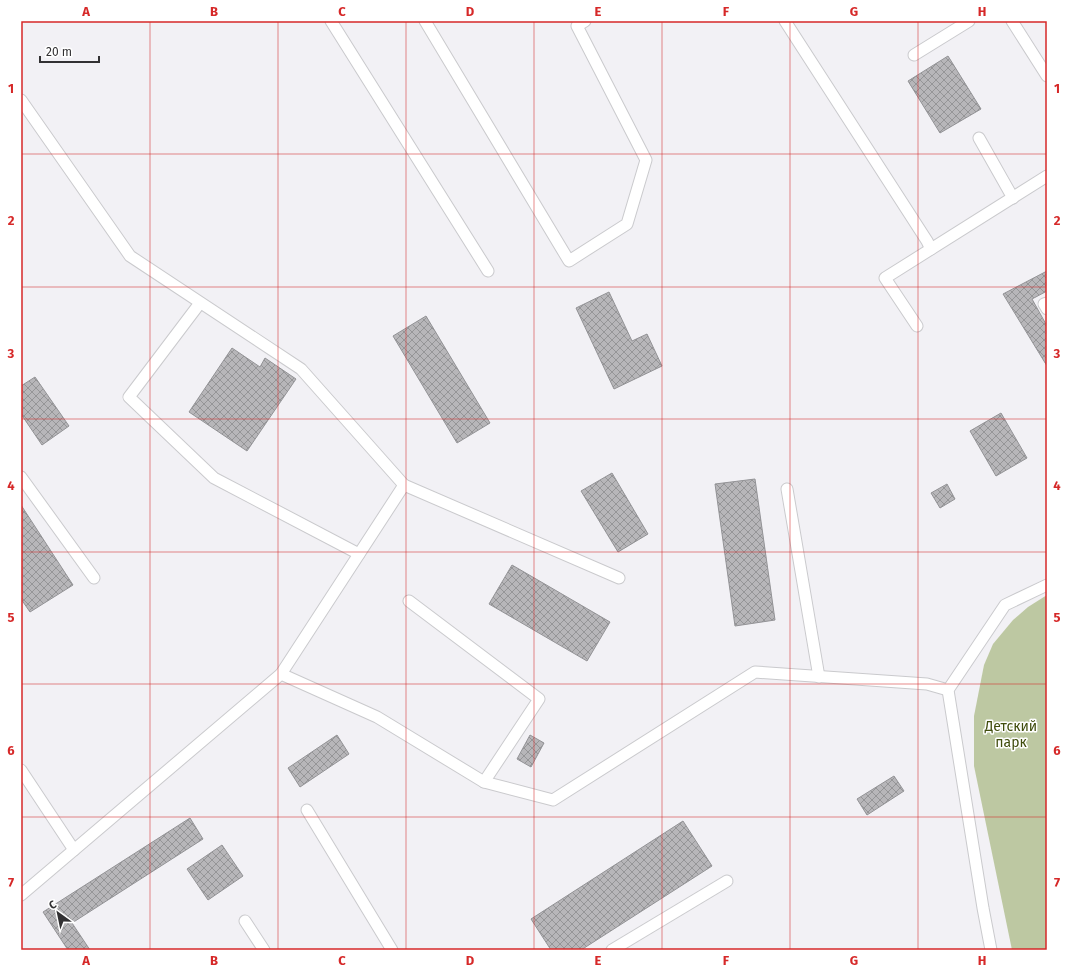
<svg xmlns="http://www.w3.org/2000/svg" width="1068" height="971" font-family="'Fira Sans',sans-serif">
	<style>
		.green { fill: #bdc8a2 }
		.building { fill: url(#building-cross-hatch); stroke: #939396 }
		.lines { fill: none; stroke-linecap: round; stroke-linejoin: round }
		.service-casing { stroke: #cacacd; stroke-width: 13 }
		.service { stroke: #fff; stroke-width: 11 }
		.grid { fill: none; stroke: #d62828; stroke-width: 1; stroke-opacity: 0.55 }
		.labels { text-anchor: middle; stroke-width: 3; stroke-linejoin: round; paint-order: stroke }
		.park-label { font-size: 14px; fill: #404d0d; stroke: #fff }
		.neatline { fill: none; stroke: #d62828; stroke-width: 1.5 }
		.grid-label { font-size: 13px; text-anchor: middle; font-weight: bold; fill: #d62828 }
	</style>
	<defs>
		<pattern id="building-cross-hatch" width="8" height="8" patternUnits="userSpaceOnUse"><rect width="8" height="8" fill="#b7b6b9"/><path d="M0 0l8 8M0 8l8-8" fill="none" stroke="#959597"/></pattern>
	</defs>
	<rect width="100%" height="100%" fill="#f2f1f5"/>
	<!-- green -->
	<polygon class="green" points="1047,595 1047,950 1012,950 974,766 974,716 984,665 993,644 1013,620 1028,607"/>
	<!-- building -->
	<g class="building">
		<polygon points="948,56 981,109 940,133 908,81"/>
		<polygon points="1047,271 1047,291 1032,299 1047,326 1047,366 1003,294"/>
		<polygon points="609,292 632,341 647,334 662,366 614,389 576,308"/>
		<polygon points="426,316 490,423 457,443 393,336"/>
		<polygon points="232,348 260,367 265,358 296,379 247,451 189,412"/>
		<polygon points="35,377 69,426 42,445 21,414 21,386"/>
		<polygon points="1001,413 1027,458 996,476 970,431"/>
		<polygon points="612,473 648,534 618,552 581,491"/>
		<polygon points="755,479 775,620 735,626 715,484"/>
		<polygon points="947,484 955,499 940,508 931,493"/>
		<polygon points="21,505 73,585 30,612 21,599"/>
		<polygon points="512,565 610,622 587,661 489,604"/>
		<polygon points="337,735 349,754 300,787 288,768"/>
		<polygon points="530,735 544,743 531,767 517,759"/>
		<polygon points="894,776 904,791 867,815 857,799"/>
		<polygon points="190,818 203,839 72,923 90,950 68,950 43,912"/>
		<polygon points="683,821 712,866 581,950 551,950 531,919"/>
		<polygon points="222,845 243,876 208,900 187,869"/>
	</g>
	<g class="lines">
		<defs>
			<g id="service">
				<polyline points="331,21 488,271"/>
				<polyline points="425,21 569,261 627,224 646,160 577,26 585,21"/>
				<polyline points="785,21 927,241 931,249"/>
				<polyline points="1012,21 1047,76"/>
				<polyline points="914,55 969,21"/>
				<polyline points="21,100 130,256 301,369 404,485 281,674"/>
				<polyline points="979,138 1013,198"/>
				<polyline points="200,303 129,397 214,478 359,554"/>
				<polyline points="1047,303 1044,304 1047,309"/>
				<polyline points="917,326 885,278 1047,176"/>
				<polyline points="21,477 94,578"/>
				<polyline points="404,485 619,578"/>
				<polyline points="787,489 819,677"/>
				<polyline points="409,601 539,699 484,782"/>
				<polyline points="21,770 74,850"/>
				<polyline points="307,810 392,950"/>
				<polyline points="21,895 281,674 377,717 484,782 553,800 755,672 927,684 948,690"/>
				<polyline points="245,921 264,950"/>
				<polyline points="612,950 727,881"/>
				<polyline points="991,950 983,908 948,690 1005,605 1047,585"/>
			</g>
		</defs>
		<!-- service casing -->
		<use href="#service" class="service-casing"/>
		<!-- service -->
		<use href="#service" class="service"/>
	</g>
	<!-- grid -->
	<path class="grid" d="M150,21v929M278,21v929M406,21v929M534,21v929M662,21v929M790,21v929M918,21v929M21,154h1026M21,287h1026M21,419h1026M21,552h1026M21,684h1026M21,817h1026"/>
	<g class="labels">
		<!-- park labels -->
		<g class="park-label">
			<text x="1011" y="731">Детский<tspan x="1011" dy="16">парк</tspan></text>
		</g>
	</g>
	<!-- border -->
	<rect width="1068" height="971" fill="none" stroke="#ffffff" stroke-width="44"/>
	<!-- north arrow -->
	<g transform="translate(58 913) rotate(327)" stroke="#ffffff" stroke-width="3" paint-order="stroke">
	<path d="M0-3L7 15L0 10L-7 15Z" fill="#323133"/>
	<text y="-6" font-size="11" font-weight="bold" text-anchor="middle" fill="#323133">С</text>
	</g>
	<!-- scale -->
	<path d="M40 56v6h59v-6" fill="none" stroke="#323133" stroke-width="2"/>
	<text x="46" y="56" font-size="12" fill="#323133" stroke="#ffffff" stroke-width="3" paint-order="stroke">20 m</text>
	<rect x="22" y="22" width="1024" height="927" class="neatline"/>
	<g class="grid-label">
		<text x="86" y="16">A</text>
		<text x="214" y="16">B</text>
		<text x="342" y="16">C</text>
		<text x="470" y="16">D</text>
		<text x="598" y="16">E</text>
		<text x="726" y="16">F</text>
		<text x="854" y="16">G</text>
		<text x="982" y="16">H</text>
		<text x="11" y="93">1</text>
		<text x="1057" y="93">1</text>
		<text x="11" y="225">2</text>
		<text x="1057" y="225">2</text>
		<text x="11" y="358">3</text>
		<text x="1057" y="358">3</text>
		<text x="11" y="490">4</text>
		<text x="1057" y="490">4</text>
		<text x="11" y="622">5</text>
		<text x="1057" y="622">5</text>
		<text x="11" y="755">6</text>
		<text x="1057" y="755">6</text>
		<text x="11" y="887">7</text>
		<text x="1057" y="887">7</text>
		<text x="86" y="965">A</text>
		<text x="214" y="965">B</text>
		<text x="342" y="965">C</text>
		<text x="470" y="965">D</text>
		<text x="598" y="965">E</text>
		<text x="726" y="965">F</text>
		<text x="854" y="965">G</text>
		<text x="982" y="965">H</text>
	</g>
</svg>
